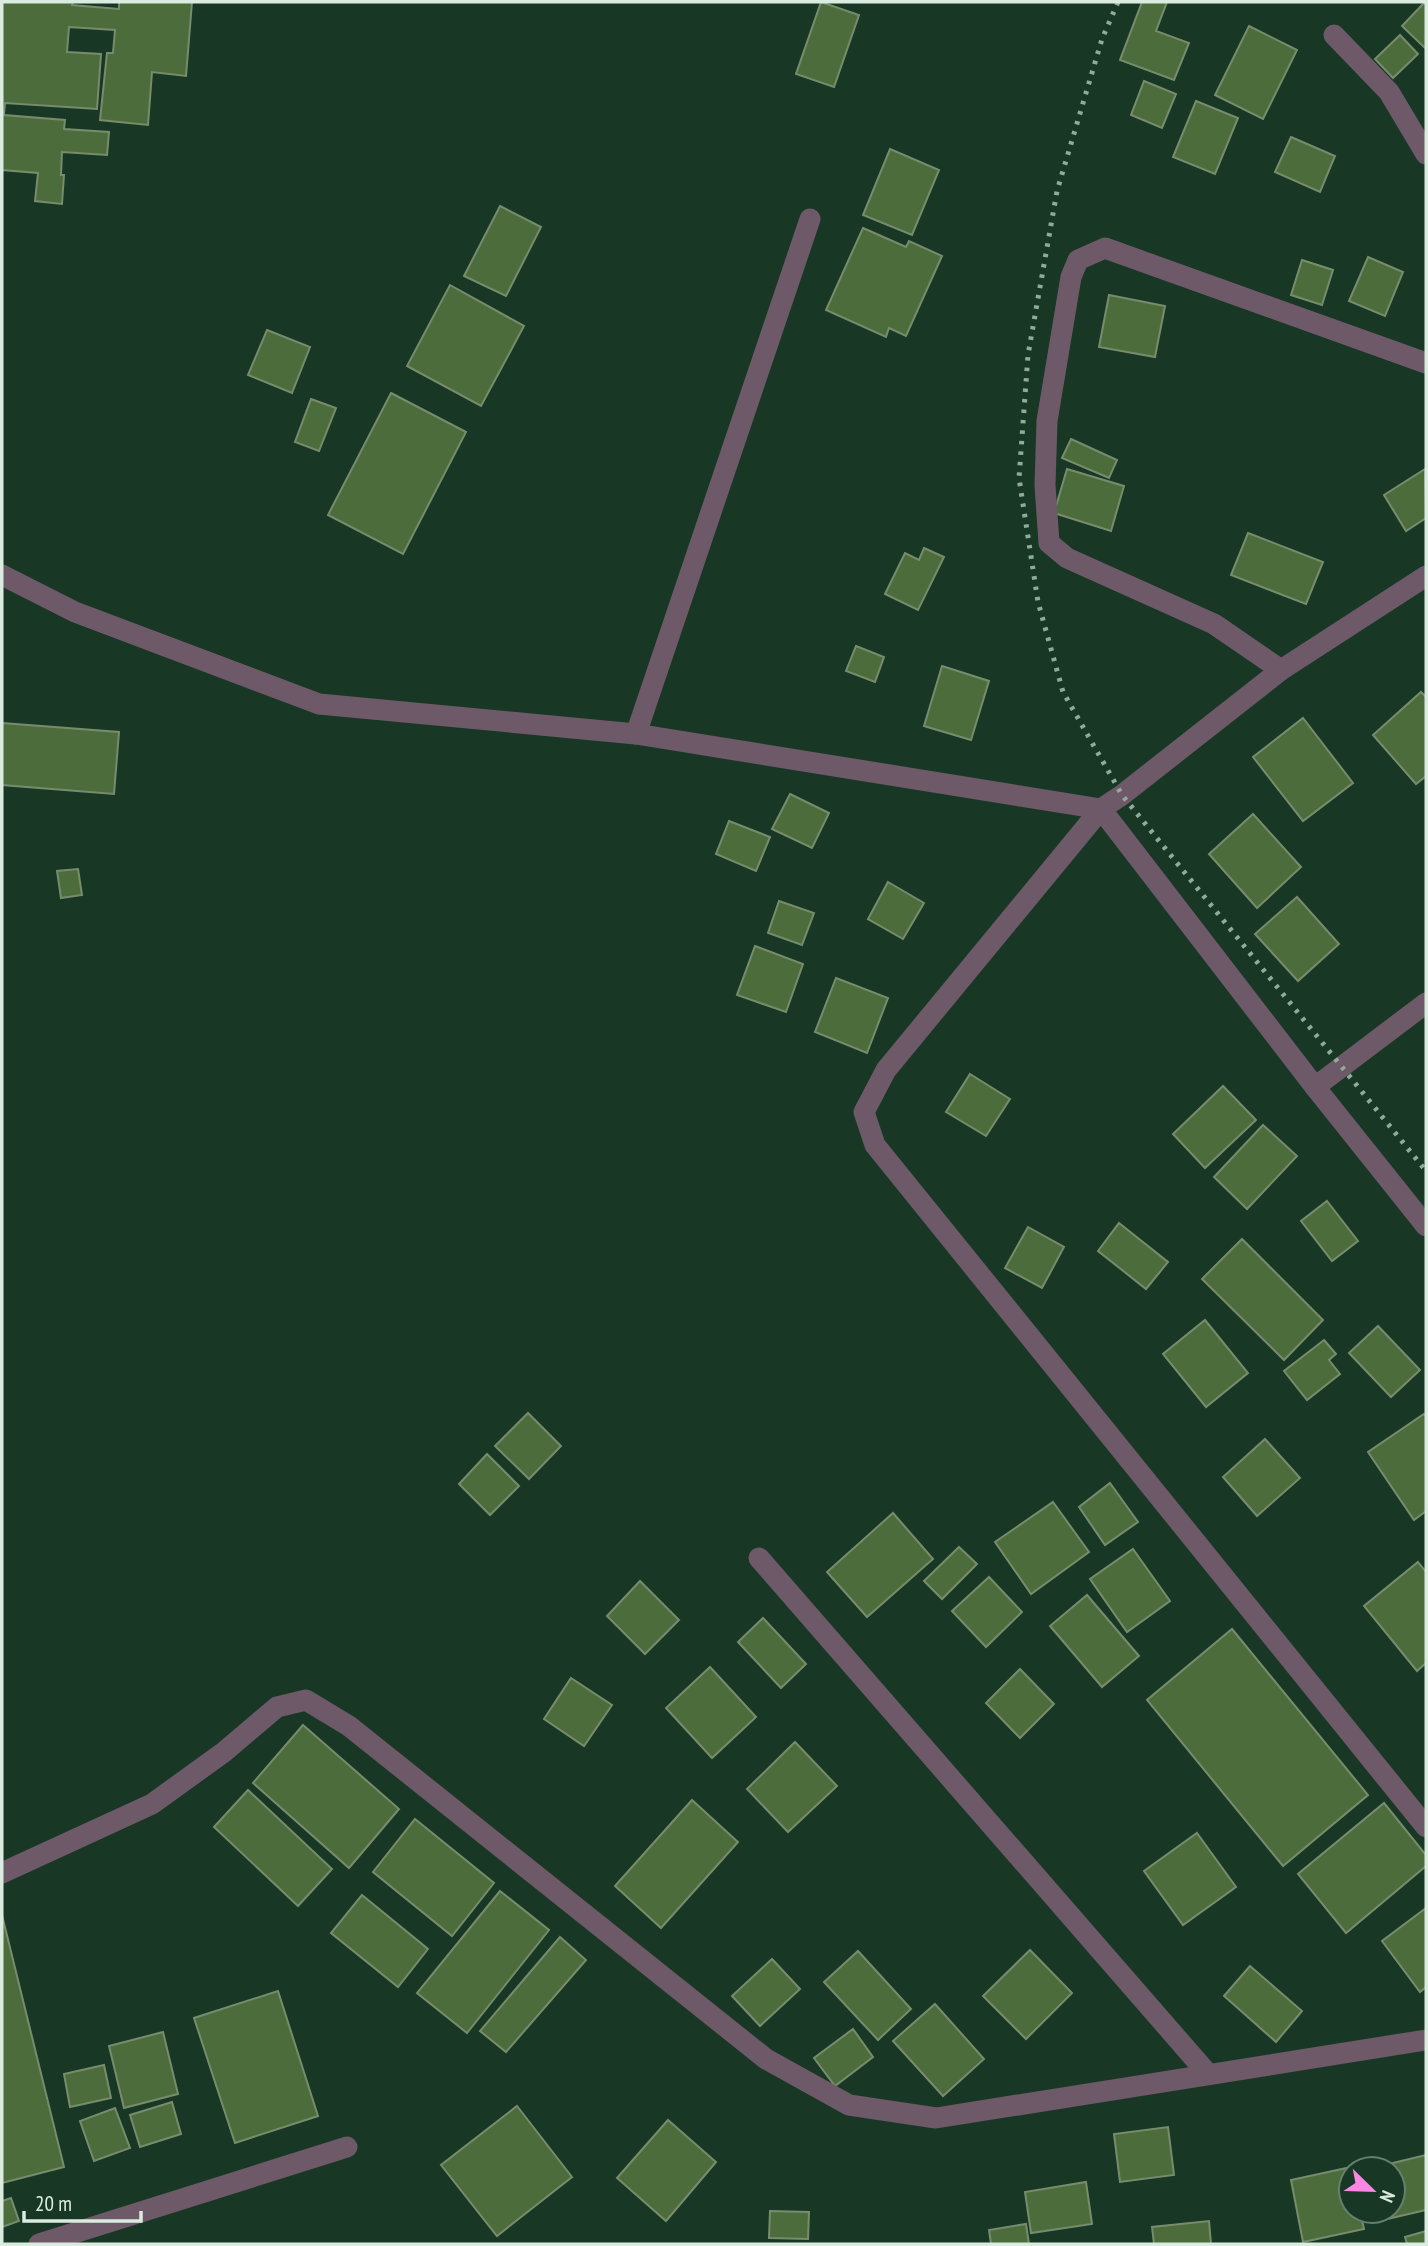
<svg xmlns="http://www.w3.org/2000/svg" width="1428" height="2246" font-family="'PT Sans Narrow',sans-serif">
	<style>
		.building { fill: #4d6c3c; stroke: #778c6d; stroke-width: 2 }
		.lines { fill: none; stroke-linecap: round; stroke-linejoin: round }
		.minor { stroke: #6e5968; stroke-width: 21 }
		.rail { stroke: #92aa9b; stroke-width: 5; stroke-dasharray: 3.5 7; stroke-linecap: butt }
	</style>
	<rect width="100%" height="100%" fill="#183825"/>
	<!-- building -->
	<g class="building">
		<polygon points="2,2 73,2 72,5 119,9 119,2 192,2 186,76 152,72 148,125 100,120 107,53 113,53 115,30 69,27 67,52 101,54 97,109 5,103 4,115 65,120 64,129 109,132 107,155 62,152 61,175 64,175 62,204 35,201 38,173 2,170"/>
		<polygon points="821,2 859,15 834,87 796,74"/>
		<polygon points="1142,2 1167,2 1156,31 1189,43 1174,80 1120,60"/>
		<polygon points="1424,3 1426,5 1426,49 1402,26"/>
		<polygon points="1249,26 1297,50 1263,119 1215,95"/>
		<polygon points="1400,35 1418,54 1393,78 1375,59"/>
		<polygon points="1144,81 1176,94 1162,128 1131,115"/>
		<polygon points="1196,101 1238,118 1215,174 1173,157"/>
		<polygon points="1291,137 1335,156 1320,192 1275,172"/>
		<polygon points="890,149 939,170 912,235 863,215"/>
		<polygon points="500,206 541,227 506,296 464,276"/>
		<polygon points="863,228 906,247 909,241 942,256 906,336 889,328 886,337 826,310"/>
		<polygon points="1368,257 1403,272 1385,316 1349,301"/>
		<polygon points="1302,260 1333,270 1322,305 1291,295"/>
		<polygon points="450,285 524,326 481,406 407,366"/>
		<polygon points="1109,295 1165,306 1155,357 1099,347"/>
		<polygon points="267,330 310,347 292,393 248,375"/>
		<polygon points="391,393 466,432 403,554 328,515"/>
		<polygon points="311,399 336,408 319,451 295,442"/>
		<polygon points="1071,439 1117,460 1109,478 1062,458"/>
		<polygon points="1067,469 1124,486 1111,531 1054,513"/>
		<polygon points="1425,469 1426,518 1406,531 1384,495"/>
		<polygon points="1248,533 1323,562 1306,604 1231,575"/>
		<polygon points="924,548 944,557 918,610 885,594 905,553 919,560"/>
		<polygon points="856,646 884,657 875,682 846,671"/>
		<polygon points="942,666 989,681 971,740 924,726"/>
		<polygon points="1421,692 1426,697 1426,776 1416,784 1373,735"/>
		<polygon points="1303,718 1353,783 1303,821 1253,757"/>
		<polygon points="2,723 119,732 114,794 2,785"/>
		<polygon points="790,794 829,813 812,848 772,829"/>
		<polygon points="1253,814 1301,867 1257,908 1209,854"/>
		<polygon points="729,821 770,837 756,871 716,854"/>
		<polygon points="78,869 82,895 61,898 57,871"/>
		<polygon points="888,882 924,903 903,939 868,919"/>
		<polygon points="1297,897 1339,944 1298,981 1255,934"/>
		<polygon points="779,901 814,913 802,945 768,933"/>
		<polygon points="755,946 803,964 786,1012 737,995"/>
		<polygon points="836,978 888,998 867,1053 815,1032"/>
		<polygon points="970,1074 1010,1099 986,1136 946,1112"/>
		<polygon points="1223,1086 1256,1120 1205,1168 1173,1134"/>
		<polygon points="1263,1125 1297,1156 1247,1209 1214,1177"/>
		<polygon points="1327,1201 1358,1241 1332,1261 1301,1221"/>
		<polygon points="1119,1223 1168,1262 1146,1289 1098,1251"/>
		<polygon points="1028,1227 1064,1247 1042,1288 1005,1268"/>
		<polygon points="1242,1239 1323,1320 1284,1360 1202,1279"/>
		<polygon points="1205,1320 1248,1373 1206,1407 1163,1354"/>
		<polygon points="1378,1326 1420,1370 1391,1397 1349,1353"/>
		<polygon points="1324,1340 1336,1354 1329,1360 1340,1374 1307,1400 1284,1371"/>
		<polygon points="528,1413 561,1446 529,1479 495,1446"/>
		<polygon points="1424,1414 1426,1417 1426,1511 1414,1520 1368,1452"/>
		<polygon points="1265,1439 1300,1478 1257,1516 1223,1477"/>
		<polygon points="487,1454 519,1486 490,1515 459,1484"/>
		<polygon points="1110,1483 1138,1522 1105,1545 1079,1507"/>
		<polygon points="1053,1502 1089,1552 1031,1594 995,1542"/>
		<polygon points="893,1513 933,1559 867,1617 827,1572"/>
		<polygon points="959,1547 977,1564 942,1599 924,1581"/>
		<polygon points="1133,1549 1170,1601 1127,1632 1090,1579"/>
		<polygon points="1418,1562 1426,1572 1426,1663 1417,1671 1364,1606"/>
		<polygon points="989,1577 1022,1612 986,1647 952,1611"/>
		<polygon points="640,1581 679,1620 645,1654 607,1616"/>
		<polygon points="1087,1595 1139,1656 1102,1687 1050,1626"/>
		<polygon points="763,1618 806,1664 781,1688 738,1642"/>
		<polygon points="1232,1629 1368,1795 1283,1866 1147,1700"/>
		<polygon points="710,1667 756,1717 712,1758 666,1708"/>
		<polygon points="1020,1669 1054,1704 1020,1738 986,1703"/>
		<polygon points="571,1678 612,1705 584,1746 544,1719"/>
		<polygon points="303,1725 399,1809 349,1868 253,1783"/>
		<polygon points="795,1742 837,1786 788,1832 747,1789"/>
		<polygon points="248,1790 332,1869 298,1906 214,1827"/>
		<polygon points="692,1800 738,1842 661,1928 615,1886"/>
		<polygon points="1384,1803 1426,1855 1426,1866 1346,1933 1298,1874"/>
		<polygon points="415,1819 494,1883 452,1936 373,1872"/>
		<polygon points="1197,1833 1236,1887 1183,1925 1144,1871"/>
		<polygon points="500,1891 549,1930 467,2033 417,1993"/>
		<polygon points="362,1895 428,1949 398,1987 331,1933"/>
		<polygon points="1426,1908 1426,1987 1420,1992 1382,1941"/>
		<polygon points="2,1915 64,2167 2,2183"/>
		<polygon points="560,1937 586,1960 506,2052 480,2031"/>
		<polygon points="1030,1950 1072,1993 1026,2039 983,1996"/>
		<polygon points="858,1951 911,2009 878,2040 824,1982"/>
		<polygon points="772,1959 800,1989 760,2026 732,1996"/>
		<polygon points="1250,1966 1302,2011 1276,2042 1224,1996"/>
		<polygon points="278,1991 318,2116 235,2143 194,2018"/>
		<polygon points="935,2004 984,2059 943,2096 893,2041"/>
		<polygon points="853,2029 873,2057 835,2086 814,2058"/>
		<polygon points="163,2032 178,2094 124,2108 109,2046"/>
		<polygon points="104,2065 111,2098 70,2107 64,2074"/>
		<polygon points="172,2102 181,2134 140,2147 130,2115"/>
		<polygon points="517,2106 572,2177 497,2236 441,2165"/>
		<polygon points="115,2108 130,2148 94,2161 80,2121"/>
		<polygon points="668,2120 716,2162 666,2221 617,2178"/>
		<polygon points="1168,2127 1174,2175 1120,2182 1114,2134"/>
		<polygon points="1426,2155 1426,2210 1383,2220 1381,2211 1393,2211 1393,2169 1372,2168"/>
		<polygon points="1351,2167 1351,2211 1360,2211 1364,2229 1303,2242 1291,2180"/>
		<polygon points="1086,2182 1092,2224 1031,2233 1025,2192"/>
		<polygon points="11,2198 19,2221 2,2227 2,2201"/>
		<polygon points="770,2211 809,2212 808,2239 769,2238"/>
		<polygon points="1209,2221 1211,2244 1154,2244 1152,2227"/>
		<polygon points="1026,2224 1029,2244 991,2244 989,2230"/>
		<polygon points="1426,2231 1426,2244 1407,2244 1405,2237"/>
	</g>
	<g class="lines">
		<!-- minor -->
		<g class="minor">
			<polyline points="1334,35 1389,92 1426,154"/>
			<polyline points="2,575 75,612 319,704 636,734 1101,809 1122,795 1281,670 1426,576"/>
			<polyline points="1281,670 1214,624 1067,558 1049,543 1045,485 1047,421 1071,277 1078,260 1105,248 1426,363"/>
			<polyline points="636,734 810,219"/>
			<polyline points="1315,1087 1426,1003"/>
			<polyline points="1426,1226 1315,1087 1101,809 886,1070 864,1112 875,1145 1426,1827"/>
			<polyline points="759,1558 1208,2074"/>
			<polyline points="2,1873 152,1804 224,1752 277,1707 306,1700 349,1726 766,2059 849,2105 936,2118 1426,2040"/>
			<polyline points="39,2244 347,2147"/>
		</g>
		<!-- rail -->
		<polyline class="rail" points="1118,2 1102,39 1057,191 1028,355 1019,478 1038,602 1063,692 1122,795 1426,1171"/>
	</g>
	<!-- border -->
	<rect width="1428" height="2246" fill="none" stroke="#daece0" stroke-width="7"/>
	<!-- north arrow -->
	<g transform="translate(1372 2190) rotate(113)"><circle r="33" fill="#183825" stroke="#668070" stroke-width="2"/>
	<path d="M0-5L12 26L0 18L-12 26Z" fill="#fc86e3"/>
	<text y="-10" font-size="19" font-weight="bold" text-anchor="middle" fill="#daece0">N</text>
	</g>
	<!-- scale -->
	<path d="M24 2211v10h117v-10" fill="none" stroke="#daece0" stroke-width="3.5"/>
	<text x="35" y="2211" font-size="21" fill="#daece0" stroke="#183825" stroke-width="5" paint-order="stroke">20 m</text>
</svg>
